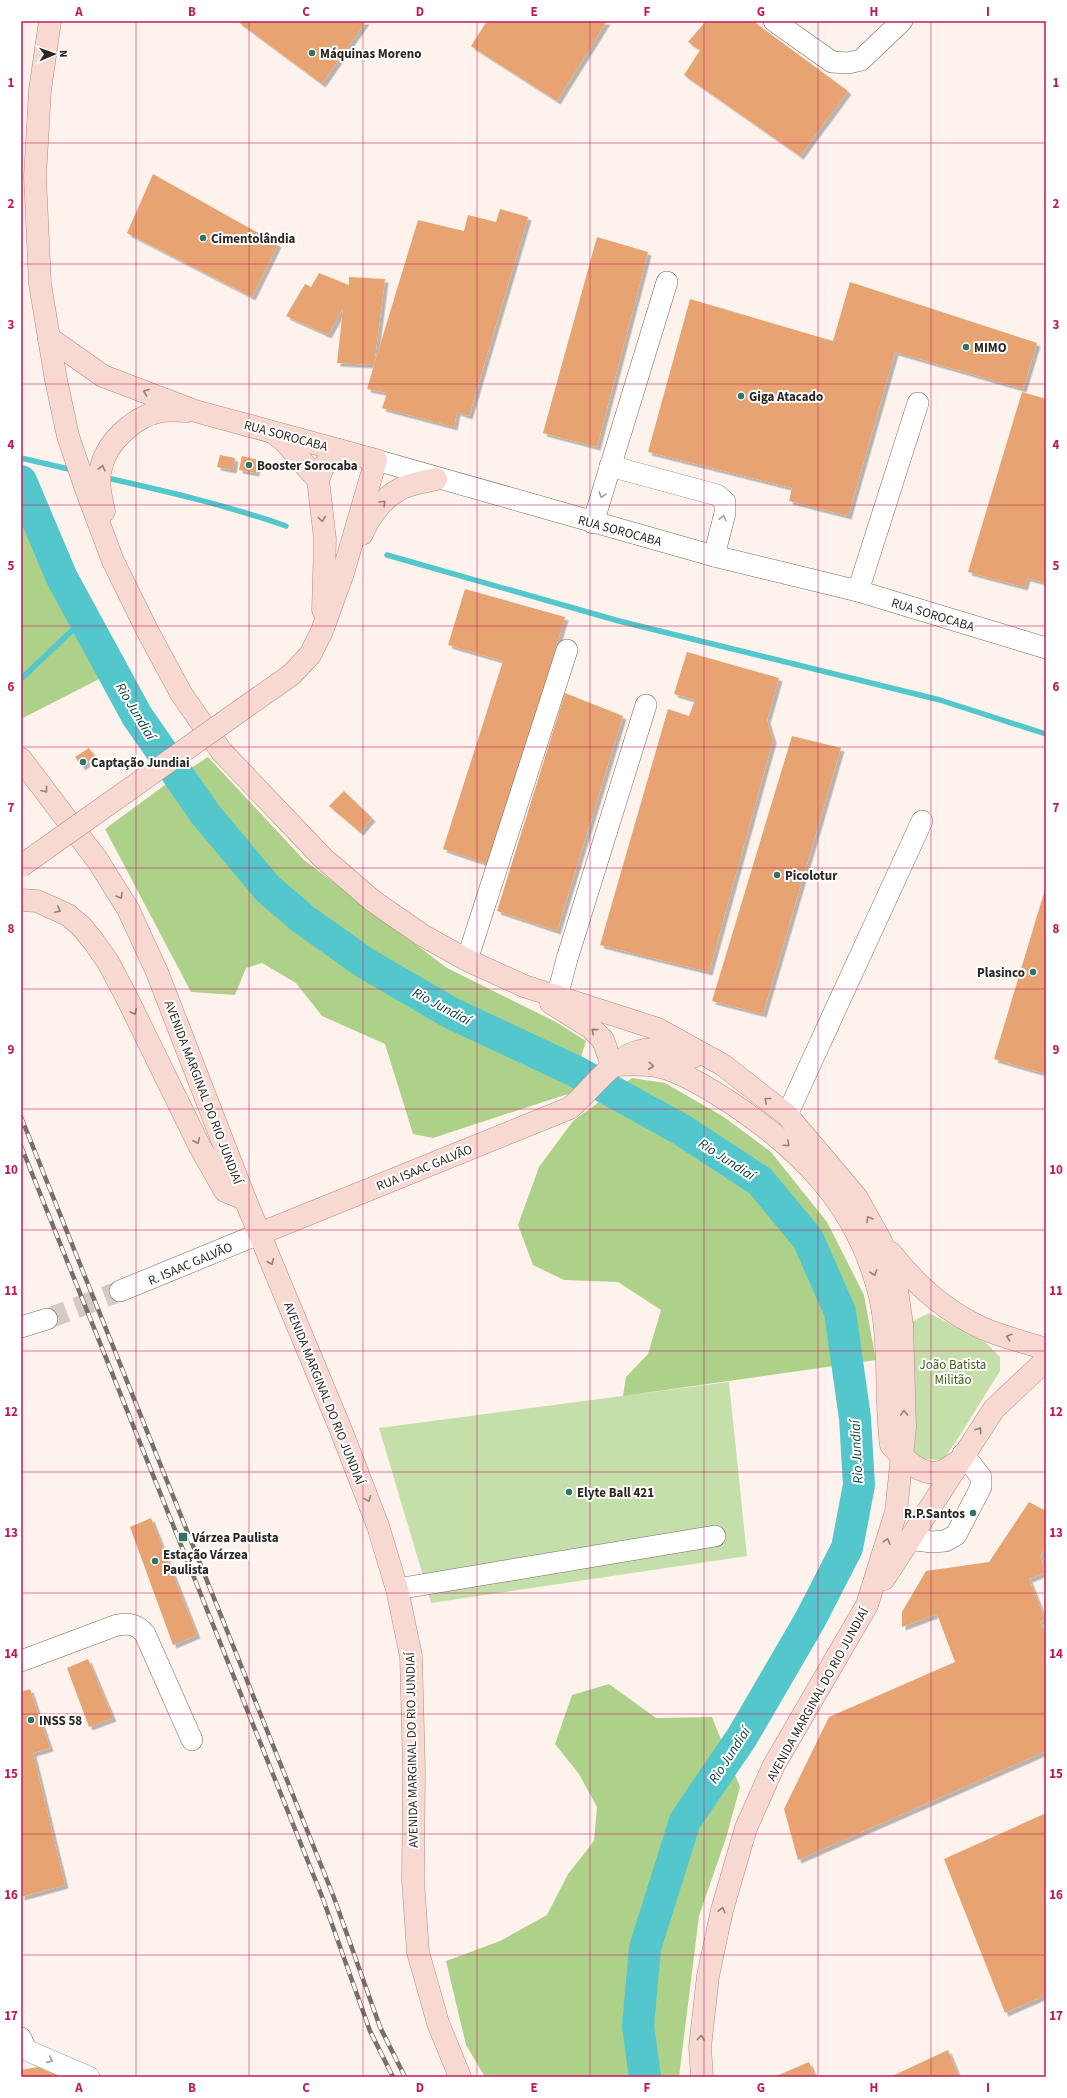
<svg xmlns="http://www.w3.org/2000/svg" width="1067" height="2098" font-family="'Source Sans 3',sans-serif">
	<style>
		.green { fill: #c5dfab }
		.forest { fill: #aed189 }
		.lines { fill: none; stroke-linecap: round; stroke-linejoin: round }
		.stream { stroke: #54c7cd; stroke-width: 5.5 }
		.river { stroke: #54c7cd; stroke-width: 32 }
		.building { fill: #e7a371; filter: url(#shadow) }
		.minor-tunnel { stroke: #d3cac4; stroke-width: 21; stroke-dasharray: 21 10; stroke-linecap: butt }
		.minor-casing { stroke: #776a60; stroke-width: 22 }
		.major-casing { stroke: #ae8a81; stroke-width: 23 }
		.minor { stroke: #fff; stroke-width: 21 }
		.major { stroke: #f8d9d1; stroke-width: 22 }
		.rail-casing { stroke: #766f6a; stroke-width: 4.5 }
		.rail { stroke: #fff; stroke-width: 3; stroke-dasharray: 9; stroke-linecap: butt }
		.major-bridge-casing { stroke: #ae8a81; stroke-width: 23; stroke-linecap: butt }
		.major-bridge { stroke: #f8d9d1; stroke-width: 22 }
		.oneway { stroke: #92807a }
		.oneway2 { stroke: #a09e9c }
		.grid { fill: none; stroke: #c2185b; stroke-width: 1; stroke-opacity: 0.55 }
		.poi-dot { fill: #307467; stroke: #fff; stroke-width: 1.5 }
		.labels { text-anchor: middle; stroke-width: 4; stroke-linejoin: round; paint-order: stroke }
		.poi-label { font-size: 13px; font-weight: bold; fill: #2d2723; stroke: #fff; text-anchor: start }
		.street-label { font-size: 13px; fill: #2d2723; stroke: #fff }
		.park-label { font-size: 13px; fill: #3d5c0f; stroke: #fff }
		.water-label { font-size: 14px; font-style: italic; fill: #0d4245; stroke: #fff }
		.neatline { fill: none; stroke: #c2185b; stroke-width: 1.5 }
		.grid-label { font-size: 13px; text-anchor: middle; font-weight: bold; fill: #c2185b }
	</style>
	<defs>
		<filter id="shadow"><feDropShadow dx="3.5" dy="3.5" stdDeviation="0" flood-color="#0004"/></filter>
	</defs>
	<rect width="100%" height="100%" fill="#fdf3ec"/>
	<!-- green -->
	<g class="green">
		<polygon points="929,1313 986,1343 1000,1357 1000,1371 957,1440 943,1460 923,1459 913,1454 913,1321"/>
		<polygon points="729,1382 747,1556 431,1603 379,1428"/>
	</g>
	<!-- forest -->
	<g class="forest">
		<polygon points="21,496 54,576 107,675 21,719"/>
		<polygon points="208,757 304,860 447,968 556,1022 586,1041 581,1057 577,1091 433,1138 413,1134 385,1044 322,1016 296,983 262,963 246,968 235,995 191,992 105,829 169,782"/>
		<polygon points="632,1078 665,1083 724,1117 771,1152 827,1222 864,1295 876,1360 623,1396 626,1377 648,1354 661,1310 618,1282 564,1280 533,1265 518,1225 539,1167 573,1121"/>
		<polygon points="609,1684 656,1718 712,1717 740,1787 726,1838 699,1916 679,2077 485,2077 466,2045 446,1961 500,1941 547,1915 568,1874 594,1841 597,1807 579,1774 555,1744 572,1695"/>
	</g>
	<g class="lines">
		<!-- stream -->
		<g class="stream">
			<polyline points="21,458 73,470"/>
			<path d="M103,477c62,14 123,28 183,49"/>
			<polyline points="387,555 619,621 940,700 1046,734"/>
			<polyline points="21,679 84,619"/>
		</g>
		<!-- river -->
		<polyline class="river" points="21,481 62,578 137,716 206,815 268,889 303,919 365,963 451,1013 577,1072 682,1130 760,1181 808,1239 840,1312 855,1418 859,1485 847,1548 810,1620 742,1737 685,1821 645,1948 638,2026 645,2077"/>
	</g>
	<!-- building -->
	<g class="building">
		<polygon points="237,21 366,21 322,84"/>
		<polygon points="487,21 607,21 557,101 471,46"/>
		<polygon points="706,21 753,21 848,91 800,156 684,75 700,50 688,42"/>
		<polygon points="153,174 278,244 252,297 127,233"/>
		<polygon points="500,209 528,217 469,416 457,412 454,427 382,408 387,393 367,389 374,365 337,363 343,308 328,335 286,316 305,284 311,287 319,273 349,285 349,277 385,279 374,365 418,220 464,231 468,215 496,222"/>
		<polygon points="597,237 648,252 597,447 543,433"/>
		<polygon points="850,282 1037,343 1023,389 895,352 848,516 789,501 792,488 648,452 690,299 833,341"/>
		<polygon points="1022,392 1046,399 1046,583 1027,578 1024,587 968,572"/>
		<polygon points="220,455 235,458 233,470 217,467"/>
		<polygon points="242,456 258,460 256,473 239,470"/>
		<polygon points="465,589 565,617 491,865 443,849 503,661 448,645"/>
		<polygon points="687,652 779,678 767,720 773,740 709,972 600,945 668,709 689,716 695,700 674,694"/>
		<polygon points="565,693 623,716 557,931 497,911"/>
		<polygon points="792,736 841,748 763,1014 712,1001"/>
		<polygon points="89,748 95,757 82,767 75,757"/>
		<polygon points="344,791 372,818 360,832 329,806"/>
		<polygon points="1046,886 1046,1074 994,1059"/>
		<polygon points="1029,1502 1046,1511 1046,1546 1041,1554 1044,1573 1029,1579 1045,1619 1040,1622 1046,1635 1046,1751 798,1860 784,1809 829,1717 955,1662 937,1614 902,1627 902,1612 926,1571 989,1562"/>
		<polygon points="151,1518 197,1635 173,1645 130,1527"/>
		<polygon points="88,1659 113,1718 89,1727 67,1668"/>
		<polygon points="30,1689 50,1748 33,1753 65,1885 21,1897 21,1692"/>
		<polygon points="1046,1813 1046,1995 1005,2013 944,1859"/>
		<polygon points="948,2050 959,2077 890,2077"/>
		<polygon points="809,2062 815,2077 774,2077"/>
		<polygon points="38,2067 56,2075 62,2077 21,2077 21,2070"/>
	</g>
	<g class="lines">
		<!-- minor-tunnel -->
		<polyline class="minor-tunnel" points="47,1319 120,1291"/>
		<defs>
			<g id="minor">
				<polyline points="774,21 832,62 848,63 861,60 902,21"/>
				<polyline points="376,460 714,556 858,591 1046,648"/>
				<polyline points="610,466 717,495 725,502 725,513 714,556"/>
				<polyline points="593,523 667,282"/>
				<polyline points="858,591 918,403"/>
				<polyline points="467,960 567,650"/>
				<polyline points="557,997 567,959 646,705"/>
				<polyline points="787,1115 922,821"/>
				<polyline points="120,1291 259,1234"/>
				<polyline points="21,1327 47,1319"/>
				<polyline points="908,1539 932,1542 945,1541 956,1535 981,1487 981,1477 963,1454"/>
				<polyline points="397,1589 715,1536"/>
				<path d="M21,1661l96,-36c12,-2 20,-1 28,9l47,106"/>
				<polyline points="21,2038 26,2050 89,2077"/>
			</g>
			<g id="major">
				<polyline points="50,21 40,90 35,177 40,284 56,380 68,436 86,489 113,561 148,632 182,695 222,752 323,858 373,901 422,935 467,960 524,986 658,1029 723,1065 787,1115 857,1198 881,1241 896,1283 902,1325 905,1427 896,1512 867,1605 774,1765 746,1828 722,1910 708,1976 700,2047 702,2077"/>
				<polyline points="49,338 103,376 195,411 376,460 343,573 322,631 310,655 291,675 244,708"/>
				<polyline points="274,433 286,443 318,480"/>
				<path d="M104,511c-3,-14 -7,-29 -3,-43 6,-27 34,-52 61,-57 8,-1 17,0 25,0"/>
				<path d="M362,534c7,-17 21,-36 38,-45 10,-5 24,-7 36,-10"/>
				<polyline points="323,610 325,539 318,480 323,467 339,450"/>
				<polyline points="21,759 98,861 128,909 157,972 245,1199 341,1430 378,1526 397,1589 411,1656 414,1770 413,1880 418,1952 438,2023 460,2077"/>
				<polyline points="21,900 37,901 68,915 82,927 94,942 108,962 126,996 200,1147 225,1191 245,1199"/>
				<polyline points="551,1003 591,1028 603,1040 612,1065"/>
				<path d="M612,1065c16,0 33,-2 49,2 23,6 47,21 67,34 70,46 126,101 149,184 15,51 7,107 14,160 12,13 32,34 52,26 5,-2 10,-6 14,-9"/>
				<path d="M259,1234l311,-126c25,-21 48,-60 84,-59 13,0 26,5 39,8"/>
				<path d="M891,1253c24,31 54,58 91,75 20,9 43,14 64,21"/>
				<polyline points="884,1579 994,1409 1046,1360"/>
			</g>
		</defs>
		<!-- minor casing -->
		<use href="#minor" class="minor-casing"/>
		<!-- major casing -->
		<use href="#major" class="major-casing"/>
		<!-- minor -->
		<use href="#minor" class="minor"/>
		<!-- major -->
		<use href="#major" class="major"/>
		<defs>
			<g id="rail">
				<polyline points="21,1117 333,1895 380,2027 405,2077"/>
				<polyline points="21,1146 323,1899 370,2031 393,2077"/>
			</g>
		</defs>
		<!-- rail casing -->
		<use href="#rail" class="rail-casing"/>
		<!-- rail -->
		<use href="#rail" class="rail"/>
		<defs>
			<polyline id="major-bridge" points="21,866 244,708"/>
		</defs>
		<!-- major-bridge casing -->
		<use href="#major-bridge" class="major-bridge-casing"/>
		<!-- major-bridge -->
		<use href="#major-bridge" class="major-bridge"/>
	</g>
	<!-- one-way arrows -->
	<defs><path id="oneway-chevron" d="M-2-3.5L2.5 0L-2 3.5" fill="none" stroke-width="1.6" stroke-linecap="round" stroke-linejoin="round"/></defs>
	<g class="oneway">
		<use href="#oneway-chevron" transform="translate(146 392) rotate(-159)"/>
		<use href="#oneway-chevron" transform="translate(102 468) rotate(-76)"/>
		<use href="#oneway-chevron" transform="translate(383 503) rotate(-45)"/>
		<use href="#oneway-chevron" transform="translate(322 519) rotate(82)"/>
		<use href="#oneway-chevron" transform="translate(45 790) rotate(53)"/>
		<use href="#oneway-chevron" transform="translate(120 896) rotate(59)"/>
		<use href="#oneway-chevron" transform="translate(58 910) rotate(27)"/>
		<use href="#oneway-chevron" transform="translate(134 1012) rotate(64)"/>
		<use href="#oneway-chevron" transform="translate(594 1031) rotate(-139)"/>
		<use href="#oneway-chevron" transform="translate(651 1066) rotate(6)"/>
		<use href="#oneway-chevron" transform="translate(767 1100) rotate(-141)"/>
		<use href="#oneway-chevron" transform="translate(197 1141) rotate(65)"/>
		<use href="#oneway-chevron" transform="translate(787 1144) rotate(42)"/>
		<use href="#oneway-chevron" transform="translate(869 1219) rotate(-120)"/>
		<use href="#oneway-chevron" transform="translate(271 1262) rotate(67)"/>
		<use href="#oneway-chevron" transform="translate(874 1273) rotate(71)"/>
		<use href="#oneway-chevron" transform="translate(1009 1337) rotate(-162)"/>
		<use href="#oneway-chevron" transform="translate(904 1413) rotate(-92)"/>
		<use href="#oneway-chevron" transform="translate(979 1430) rotate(-56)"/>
		<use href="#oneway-chevron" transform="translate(368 1499) rotate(69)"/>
		<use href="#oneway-chevron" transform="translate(887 1541) rotate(-73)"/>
		<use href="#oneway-chevron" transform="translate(722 1910) rotate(-76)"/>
		<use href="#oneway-chevron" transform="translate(701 2038) rotate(-84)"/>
	</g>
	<g class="oneway2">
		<use href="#oneway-chevron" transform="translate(602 495) rotate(107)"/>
		<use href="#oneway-chevron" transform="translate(723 518) rotate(-77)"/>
		<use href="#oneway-chevron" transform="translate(50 2060) rotate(24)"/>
	</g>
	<!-- grid -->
	<path class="grid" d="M136,21v2056M249,21v2056M363,21v2056M477,21v2056M590,21v2056M704,21v2056M818,21v2056M931,21v2056M21,143h1025M21,264h1025M21,384h1025M21,505h1025M21,626h1025M21,747h1025M21,868h1025M21,989h1025M21,1109h1025M21,1230h1025M21,1351h1025M21,1472h1025M21,1593h1025M21,1714h1025M21,1834h1025M21,1955h1025"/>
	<!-- markers -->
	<g class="poi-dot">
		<circle cx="312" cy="53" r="4"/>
		<circle cx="203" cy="238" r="4"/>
		<circle cx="966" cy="347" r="4"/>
		<circle cx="741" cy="396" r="4"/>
		<circle cx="249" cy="465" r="4"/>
		<circle cx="83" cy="762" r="4"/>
		<circle cx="777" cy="875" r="4"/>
		<circle cx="1033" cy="972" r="4"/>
		<circle cx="569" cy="1492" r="4"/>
		<circle cx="973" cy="1513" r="4"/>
		<rect x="178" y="1532" width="10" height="10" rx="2"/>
		<circle cx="155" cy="1561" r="4"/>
		<circle cx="31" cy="1720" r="4"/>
	</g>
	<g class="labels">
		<!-- poi labels -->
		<g class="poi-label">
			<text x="320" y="58">Máquinas Moreno</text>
			<text x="211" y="243">Cimentolândia</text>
			<text x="974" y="352">MIMO</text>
			<text x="749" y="401">Giga Atacado</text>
			<text x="257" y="470">Booster Sorocaba</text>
			<text x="91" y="767">Captação Jundiai</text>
			<text x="785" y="880">Picolotur</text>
			<text x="1025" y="977" text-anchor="end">Plasinco</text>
			<text x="577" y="1497">Elyte Ball 421</text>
			<text x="965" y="1518" text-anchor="end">R.P.Santos</text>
			<text x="192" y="1542">Várzea Paulista</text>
			<text x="163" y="1559">Estação Várzea<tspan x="163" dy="15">Paulista</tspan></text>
			<text x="39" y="1725">INSS 58</text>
		</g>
		<!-- street labels -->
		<g class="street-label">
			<text transform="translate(286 435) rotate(15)" y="5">RUA SOROCABA</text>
			<text transform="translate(620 530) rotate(15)" y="5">RUA SOROCABA</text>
			<text transform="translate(933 614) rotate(17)" y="5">RUA SOROCABA</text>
			<text transform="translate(204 1092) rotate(69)" y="5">AVENIDA MARGINAL DO RIO JUNDIAÍ</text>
			<text transform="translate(424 1167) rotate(-22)" y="5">RUA ISAAC GALVÃO</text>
			<text transform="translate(190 1263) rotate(-23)" y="5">R. ISAAC GALVÃO</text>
			<text transform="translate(325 1393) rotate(68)" y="5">AVENIDA MARGINAL DO RIO JUNDIAÍ</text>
			<text transform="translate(817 1694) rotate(-61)" y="5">AVENIDA MARGINAL DO RIO JUNDIAÍ</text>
			<text transform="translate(411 1750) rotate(-91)" y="5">AVENIDA MARGINAL DO RIO JUNDIAÍ</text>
		</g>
		<!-- park labels -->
		<g class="park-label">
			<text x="953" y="1369">João Batista<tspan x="953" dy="15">Militão</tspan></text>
		</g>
		<!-- water labels -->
		<g class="water-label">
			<text transform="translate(136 711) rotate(59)" y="5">Rio Jundiaí</text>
			<text transform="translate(442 1006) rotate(28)" y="5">Rio Jundiaí</text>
			<text transform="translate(727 1159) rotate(33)" y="5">Rio Jundiaí</text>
			<text transform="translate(856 1452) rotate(-93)" y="5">Rio Jundiaí</text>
			<text transform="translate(729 1755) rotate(-57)" y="5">Rio Jundiaí</text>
		</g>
	</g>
	<!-- border -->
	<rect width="1067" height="2098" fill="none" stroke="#ffffff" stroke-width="44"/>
	<!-- north arrow -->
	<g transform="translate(54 54) rotate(88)" stroke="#ffffff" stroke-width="3" paint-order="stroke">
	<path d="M0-3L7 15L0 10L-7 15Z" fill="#2d2723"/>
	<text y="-6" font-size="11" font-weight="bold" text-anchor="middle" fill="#2d2723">N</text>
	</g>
	<rect x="22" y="22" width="1023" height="2054" class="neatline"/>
	<g class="grid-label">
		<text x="79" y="16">A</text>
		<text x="192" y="16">B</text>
		<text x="306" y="16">C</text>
		<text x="420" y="16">D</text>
		<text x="534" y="16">E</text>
		<text x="647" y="16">F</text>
		<text x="761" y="16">G</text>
		<text x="874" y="16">H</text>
		<text x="988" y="16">I</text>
		<text x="11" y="87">1</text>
		<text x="1056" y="87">1</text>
		<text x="11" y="208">2</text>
		<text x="1056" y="208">2</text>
		<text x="11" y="329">3</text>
		<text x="1056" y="329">3</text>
		<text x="11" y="449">4</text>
		<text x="1056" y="449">4</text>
		<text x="11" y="570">5</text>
		<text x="1056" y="570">5</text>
		<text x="11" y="691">6</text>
		<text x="1056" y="691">6</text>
		<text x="11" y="812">7</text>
		<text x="1056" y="812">7</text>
		<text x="11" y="933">8</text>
		<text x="1056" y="933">8</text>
		<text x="11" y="1054">9</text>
		<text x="1056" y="1054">9</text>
		<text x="11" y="1174">10</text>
		<text x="1056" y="1174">10</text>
		<text x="11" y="1295">11</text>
		<text x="1056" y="1295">11</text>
		<text x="11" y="1416">12</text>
		<text x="1056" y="1416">12</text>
		<text x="11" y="1537">13</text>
		<text x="1056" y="1537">13</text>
		<text x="11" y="1658">14</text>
		<text x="1056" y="1658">14</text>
		<text x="11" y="1778">15</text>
		<text x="1056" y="1778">15</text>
		<text x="11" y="1899">16</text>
		<text x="1056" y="1899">16</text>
		<text x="11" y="2020">17</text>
		<text x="1056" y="2020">17</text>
		<text x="79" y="2092">A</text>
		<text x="192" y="2092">B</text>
		<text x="306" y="2092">C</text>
		<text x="420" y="2092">D</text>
		<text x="534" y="2092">E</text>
		<text x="647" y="2092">F</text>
		<text x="761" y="2092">G</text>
		<text x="874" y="2092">H</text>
		<text x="988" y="2092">I</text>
	</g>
</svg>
